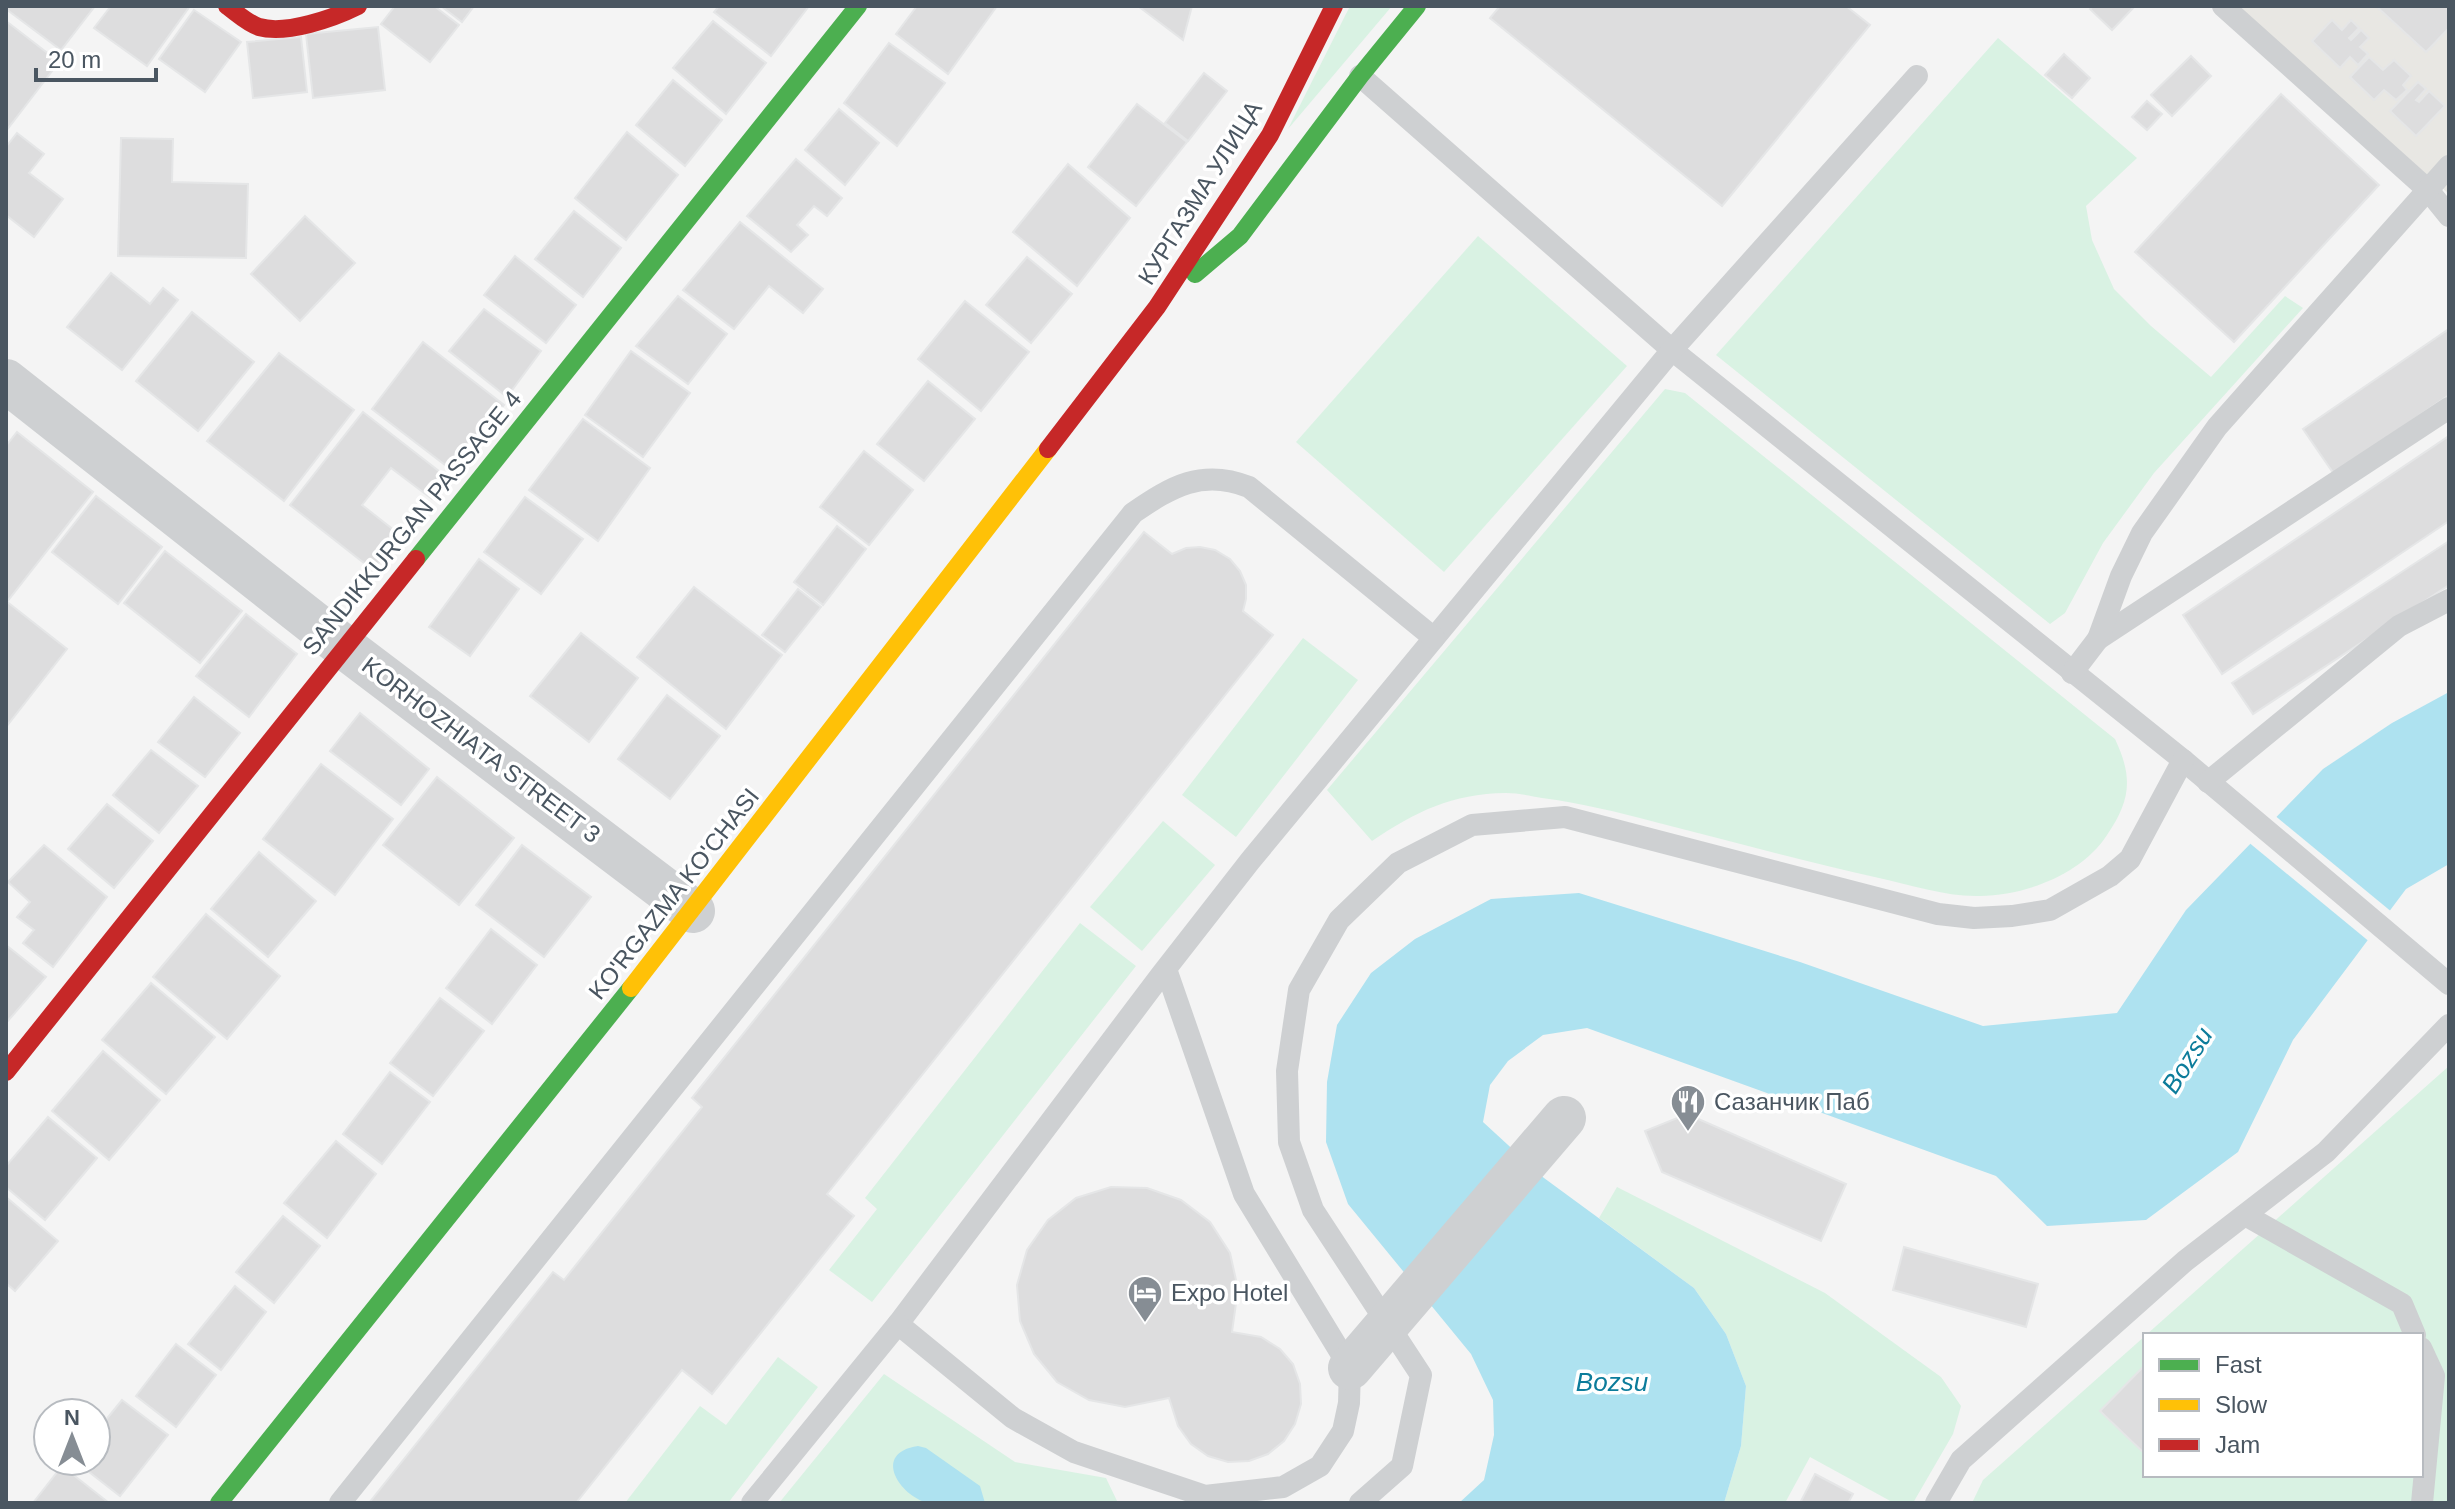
<svg xmlns="http://www.w3.org/2000/svg" width="2455" height="1509" font-family="Helvetica,sans-serif">
	<style>
		.commercial { fill: #e8e7e3 }
		.green { fill: #d9f2e3 }
		.water { fill: #aee2f0 }
		.pier { fill: #f4f4f4 }
		.building { fill: #ddddde; stroke: #e5e6e7; stroke-width: 2 }
		.lines { fill: none; stroke-linecap: round; stroke-linejoin: round }
		.lane { stroke: #ced0d2; stroke-width: 22 }
		.street { stroke: #ced0d2; stroke-width: 44 }
		.fast { stroke: #4caf50; stroke-width: 18 }
		.slow { stroke: #ffc107; stroke-width: 18 }
		.jam { stroke: #c62828; stroke-width: 18 }
		.street-bridge { stroke: #ced0d2; stroke-width: 44 }
		.labels { text-anchor: middle; stroke-width: 7; stroke-linejoin: round; paint-order: stroke }
		.street-label { font-size: 24px; fill: #4a5661; stroke: #fff }
		.poi-label { font-size: 24px; fill: #4a5661; stroke: #fff; text-anchor: start }
		.water-label { font-size: 26px; font-style: italic; fill: #0c7c9b; stroke: #fff }
	</style>
	<rect width="100%" height="100%" fill="#f4f4f4"/>
	<!-- commercial -->
	<polygon class="commercial" points="2236,6 2449,6 2449,194"/>
	<!-- green -->
	<g class="green">
		<polygon points="1350,6 1392,6 1288,129"/>
		<polygon points="1998,38 2137,158 2086,206 2092,240 2114,289 2151,326 2211,377 2285,296 2303,308 2154,473 2103,543 2065,613 2050,624 1716,355"/>
		<polygon points="1478,236 1627,366 1444,572 1296,442"/>
		<path d="M1665,389l20,4 430,346c18,38 16,61 -8,96 -26,40 -81,60 -127,61 -34,1 -68,-11 -101,-18 -75,-17 -150,-37 -224,-56 -38,-10 -74,-19 -113,-24 -11,-2 -24,-5 -36,-5 -55,1 -89,18 -134,48l-45,-51z"/>
		<polygon points="1303,638 1358,680 1236,837 1182,795"/>
		<polygon points="1163,821 1215,865 1142,951 1090,907"/>
		<polygon points="1080,923 1136,966 872,1302 829,1270 877,1209 865,1198"/>
		<polygon points="2449,1066 2449,1503 1972,1503 1983,1480 2145,1336 2145,1475 2421,1475 2421,1335 2146,1335"/>
		<polygon points="1617,1187 1825,1293 1941,1377 1961,1406 1953,1434 1913,1503 1894,1503 1810,1457 1785,1503 1724,1503 1741,1446 1746,1386 1726,1334 1694,1288 1599,1218"/>
		<polygon points="778,1357 818,1387 728,1503 625,1503 700,1406 726,1425"/>
		<polygon points="884,1374 1015,1462 1106,1478 1118,1503 779,1503"/>
	</g>
	<!-- water -->
	<g class="water">
		<polygon points="2449,692 2449,864 2406,889 2293,1040 2238,1152 2146,1220 2047,1226 1996,1176 1587,1028 1543,1035 1508,1061 1490,1085 1483,1122 1544,1178 1694,1288 1726,1334 1746,1386 1741,1446 1724,1503 1459,1503 1484,1480 1494,1435 1493,1400 1471,1354 1348,1204 1326,1142 1327,1082 1337,1025 1371,973 1415,939 1491,899 1579,893 1800,962 1983,1026 2117,1013 2186,910 2323,769 2392,723"/>
		<path d="M918,1446l8,2 54,38 5,17c-16,0 -43,4 -57,0 -28,-7 -57,-50 -10,-57z"/>
	</g>
	<!-- pier -->
	<polygon class="pier" points="2273,814 2393,913 2371,943 2247,841"/>
	<!-- building -->
	<g class="building">
		<polygon points="6,6 95,6 61,50 6,9"/>
		<polygon points="111,6 190,6 147,66 94,28"/>
		<polygon points="395,6 434,6 459,25 430,62 381,24"/>
		<polygon points="441,6 474,6 462,22"/>
		<polygon points="719,6 809,6 771,56 714,12"/>
		<polygon points="917,6 997,6 948,74 896,34"/>
		<polygon points="1138,6 1192,6 1183,40"/>
		<polygon points="1500,6 1846,6 1870,25 1722,206 1490,18"/>
		<polygon points="2093,6 2135,6 2112,30 2090,9"/>
		<polygon points="2376,6 2449,6 2449,28 2426,52"/>
		<polygon points="194,10 241,42 205,92 159,59"/>
		<polygon points="2332,20 2342,30 2351,20 2359,28 2349,38 2351,40 2361,30 2369,38 2360,47 2368,54 2358,65 2350,57 2340,68 2312,41"/>
		<polygon points="6,21 59,62 6,131"/>
		<polygon points="713,21 766,63 726,114 673,68"/>
		<polygon points="378,27 385,90 313,98 306,34"/>
		<polygon points="301,37 307,92 253,98 247,42"/>
		<polygon points="889,43 945,83 897,146 844,103"/>
		<polygon points="2064,54 2090,78 2072,98 2045,75"/>
		<polygon points="2191,56 2211,76 2172,116 2151,95"/>
		<polygon points="2369,57 2383,70 2394,60 2411,76 2403,85 2407,90 2396,100 2384,90 2374,100 2350,77"/>
		<polygon points="1204,73 1227,91 1188,141 1165,123"/>
		<polygon points="673,80 722,120 685,166 636,125"/>
		<polygon points="2418,82 2426,89 2416,100 2419,102 2429,91 2445,106 2416,136 2390,111"/>
		<polygon points="2281,94 2379,185 2234,342 2135,252"/>
		<polygon points="2147,101 2162,114 2147,130 2132,117"/>
		<polygon points="1137,104 1187,142 1136,206 1088,167"/>
		<polygon points="839,109 879,143 845,185 805,150"/>
		<polygon points="627,132 678,175 626,240 575,198"/>
		<polygon points="17,133 44,154 29,173 63,199 34,237 6,215 6,147"/>
		<polygon points="121,138 173,139 172,182 248,184 246,258 118,256"/>
		<polygon points="796,159 842,198 827,216 814,206 797,225 808,235 791,252 747,216"/>
		<polygon points="1068,164 1130,218 1077,286 1013,232"/>
		<polygon points="574,211 621,248 583,297 535,259"/>
		<polygon points="305,216 355,263 300,321 251,274"/>
		<polygon points="740,222 823,289 803,313 769,286 734,329 683,290"/>
		<polygon points="515,256 576,305 546,343 484,295"/>
		<polygon points="1027,257 1072,294 1031,343 986,305"/>
		<polygon points="111,273 150,304 163,288 178,300 122,370 67,327"/>
		<polygon points="678,296 727,334 688,384 636,346"/>
		<polygon points="965,301 1029,352 981,411 918,359"/>
		<polygon points="484,309 541,351 507,397 449,351"/>
		<polygon points="192,312 254,362 198,431 136,381"/>
		<polygon points="2449,329 2449,395 2334,474 2303,429"/>
		<polygon points="423,342 504,405 453,471 372,409"/>
		<polygon points="631,351 690,393 643,457 585,415"/>
		<polygon points="279,353 354,410 284,501 207,441"/>
		<polygon points="928,381 975,419 924,481 877,444"/>
		<polygon points="363,412 449,479 432,499 391,468 362,505 400,535 373,570 290,505"/>
		<polygon points="583,419 650,468 598,541 529,490"/>
		<polygon points="17,432 93,492 6,603 6,446"/>
		<polygon points="2449,436 2449,521 2222,674 2183,615"/>
		<polygon points="864,451 913,490 869,545 820,507"/>
		<polygon points="96,496 162,547 118,604 52,552"/>
		<polygon points="525,497 583,539 541,594 484,552"/>
		<polygon points="837,526 866,549 823,605 794,582"/>
		<polygon points="1144,532 1172,554 1186,548 1200,547 1215,550 1230,559 1240,571 1246,585 1246,599 1243,611 1273,635 827,1194 854,1216 712,1394 682,1370 576,1503 369,1503 553,1272 564,1280 702,1107 692,1098"/>
		<polygon points="2449,541 2449,585 2253,714 2232,683"/>
		<polygon points="165,551 242,611 200,663 124,603"/>
		<polygon points="479,559 519,589 470,656 429,627"/>
		<polygon points="694,587 782,655 726,729 637,657"/>
		<polygon points="798,589 821,607 785,652 762,635"/>
		<polygon points="6,601 67,649 6,727"/>
		<polygon points="246,614 297,654 249,717 196,676"/>
		<polygon points="581,633 638,678 589,742 530,696"/>
		<polygon points="667,695 720,736 670,799 618,759"/>
		<polygon points="194,697 240,733 205,777 158,742"/>
		<polygon points="360,713 429,769 401,805 330,751"/>
		<polygon points="151,750 198,786 159,833 113,795"/>
		<polygon points="321,764 393,819 335,895 263,839"/>
		<polygon points="437,777 514,838 459,905 383,845"/>
		<polygon points="107,804 153,841 114,888 68,849"/>
		<polygon points="44,845 107,897 53,967 23,943 34,930 17,917 30,902 8,882"/>
		<polygon points="522,845 591,897 544,957 476,905"/>
		<polygon points="259,852 316,901 268,957 211,909"/>
		<polygon points="206,914 280,976 227,1039 153,977"/>
		<polygon points="491,929 537,965 492,1024 446,988"/>
		<polygon points="6,945 46,977 6,1023"/>
		<polygon points="151,983 215,1037 166,1094 102,1040"/>
		<polygon points="440,998 484,1031 433,1096 390,1063"/>
		<polygon points="103,1051 160,1100 109,1160 52,1111"/>
		<polygon points="390,1072 430,1102 382,1164 343,1134"/>
		<polygon points="1687,1114 1846,1184 1821,1241 1662,1172 1645,1131"/>
		<polygon points="48,1117 97,1158 45,1220 6,1187 6,1166"/>
		<polygon points="336,1141 376,1174 327,1238 284,1203"/>
		<polygon points="1111,1187 1147,1188 1181,1200 1210,1222 1230,1253 1238,1289 1232,1332 1261,1337 1280,1349 1293,1364 1300,1384 1301,1404 1295,1424 1284,1441 1268,1454 1249,1461 1228,1462 1208,1456 1191,1444 1178,1426 1169,1398 1125,1407 1089,1400 1057,1382 1034,1354 1020,1321 1017,1285 1027,1250 1048,1220 1076,1198"/>
		<polygon points="6,1197 58,1241 15,1291 6,1283"/>
		<polygon points="283,1216 320,1246 274,1303 236,1272"/>
		<polygon points="1904,1247 2038,1284 2026,1327 1893,1290"/>
		<polygon points="235,1286 266,1312 221,1370 188,1344"/>
		<polygon points="176,1344 216,1375 176,1427 136,1396"/>
		<polygon points="2145,1365 2145,1454 2100,1411"/>
		<polygon points="122,1400 168,1435 120,1496 75,1461 96,1461 96,1432"/>
		<polygon points="62,1466 109,1503 33,1503"/>
		<polygon points="1815,1474 1853,1494 1848,1503 1800,1503"/>
	</g>
	<g class="lines">
		<!-- lane -->
		<g class="lane">
			<polyline points="2223,6 2428,190 2449,216"/>
			<polyline points="1360,76 1672,350 2183,760 2449,984"/>
			<polyline points="2098,639 2449,408"/>
			<polyline points="2072,673 2098,639 2121,576 2142,533 2217,427 2449,166"/>
			<polyline points="2208,782 2399,626 2449,600"/>
			<polyline points="1166,969 1244,1194 1350,1368 1349,1403 1343,1431 1320,1466 1283,1487 1205,1496 1074,1452 1013,1418 898,1324 1161,975 1250,861 1672,350 1917,76"/>
			<polyline points="2245,1215 2402,1304 2415,1335"/>
			<polyline points="2421,1348 2434,1376 2422,1503"/>
			<path d="M340,1503l793,-990c38,-26 69,-45 116,-26l185,151"/>
			<polyline points="752,1503 898,1324"/>
			<polyline points="1360,1503 1402,1466 1421,1375 1313,1210 1289,1142 1287,1071 1299,990 1339,920 1398,863 1472,825 1565,817 1938,914 1974,918 2012,916 2050,910 2110,876 2130,859 2183,760"/>
			<polyline points="1936,1503 1961,1460 2185,1261 2326,1152 2449,1025"/>
		</g>
		<!-- street -->
		<polyline class="street" points="6,381 344,647 693,911"/>
		<!-- fast -->
		<g class="fast">
			<polyline points="1195,274 1240,236 1360,76 1417,6"/>
			<polyline points="416,559 858,6"/>
			<polyline points="219,1503 631,988"/>
		</g>
		<!-- slow -->
		<polyline class="slow" points="631,988 1048,449"/>
		<!-- jam -->
		<g class="jam">
			<path d="M227,6c10,7 20,17 32,21 27,8 75,-9 99,-21"/>
			<polyline points="1048,449 1157,307 1270,135 1334,6"/>
			<polyline points="6,1072 416,559"/>
		</g>
		<!-- street-bridge -->
		<polyline class="street-bridge" points="1350,1368 1564,1118"/>
	</g>
	<!-- icons -->
	<defs>
		<symbol id="restaurant-pin" viewBox="-11 -11 22 30"><path d="M0 17L-7.5 6A9.5 9.5 0 1 1 7.5 6Z" fill="#868d94" stroke="#fff"/><path d="M-5-6h1v4h1v-4h1v4h1v-4h1v5L-1.5 .5V6h-2V.5L-5-1ZM5-6V6H3V1.5H1.5Q1.5-4 5-6Z" fill="#fff"/></symbol>
		<symbol id="hotel-pin" viewBox="-11 -11 22 30"><path d="M0 17L-7.5 6A9.5 9.5 0 1 1 7.5 6Z" fill="#868d94" stroke="#fff"/><path d="M-6-4.5h1.5V1H6V5H4.5V3h-9V5H-6ZM-4 0a1.8 1.8 0 1 1 3.6 0ZM.5 0V-2.5h3Q6-2.5 6 0Z" fill="#fff"/></symbol>
	</defs>
	<g fill-rule="evenodd">
		<use href="#restaurant-pin" x="1668" y="1082" width="40" height="54"/>
		<use href="#hotel-pin" x="1125" y="1273" width="40" height="54"/>
	</g>
	<g class="labels">
		<!-- street labels -->
		<g class="street-label">
			<text transform="translate(1200 193) rotate(-58)" y="8">КУРГАЗМА УЛИЦА</text>
			<text transform="translate(412 523) rotate(-51)" y="8">SANDIKKURGАN PASSAGE 4</text>
			<text transform="translate(481 750) rotate(37)" y="8">KORHOZHIАTA STREET 3</text>
			<text transform="translate(674 894) rotate(-52)" y="8">KO'RGAZMA KO'CHASI</text>
		</g>
		<!-- poi labels -->
		<g class="poi-label">
			<text x="1714" y="1110">Сазанчик Паб</text>
			<text x="1171" y="1301">Expo Hotel</text>
		</g>
		<!-- water labels -->
		<g class="water-label">
			<text transform="translate(2187 1060) rotate(-58)" y="9">Bozsu</text>
			<text x="1612" y="1391">Bozsu</text>
		</g>
	</g>
	<!-- border -->
	<rect width="2455" height="1509" fill="none" stroke="#4a5661" stroke-width="16"/>
	<!-- legend -->
	<rect x="2143" y="1333" width="280" height="144" fill="#ffffff" stroke="#b7bbc0" stroke-width="2"/>
	<rect x="2159" y="1359" width="40" height="12" fill="#4caf50" stroke="#b7bbc0" stroke-width="2"/>
	<text x="2215" y="1373" font-size="24" fill="#4a5661">Fast</text>
	<rect x="2159" y="1399" width="40" height="12" fill="#ffc107" stroke="#b7bbc0" stroke-width="2"/>
	<text x="2215" y="1413" font-size="24" fill="#4a5661">Slow</text>
	<rect x="2159" y="1439" width="40" height="12" fill="#c62828" stroke="#b7bbc0" stroke-width="2"/>
	<text x="2215" y="1453" font-size="24" fill="#4a5661">Jam</text>
	<!-- north arrow -->
	<g transform="translate(72 1437)"><circle r="38" fill="#ffffff" stroke="#b7bbc0" stroke-width="2"/>
	<path d="M0-6L14 30L0 20L-14 30Z" fill="#868d94"/>
	<text y="-12" font-size="22" font-weight="bold" text-anchor="middle" fill="#4a5661">N</text>
	</g>
	<!-- scale -->
	<path d="M36 68v12h120v-12" fill="none" stroke="#4a5661" stroke-width="4"/>
	<text x="48" y="68" font-size="24" fill="#4a5661" stroke="#ffffff" stroke-width="6" paint-order="stroke">20 m</text>
</svg>
